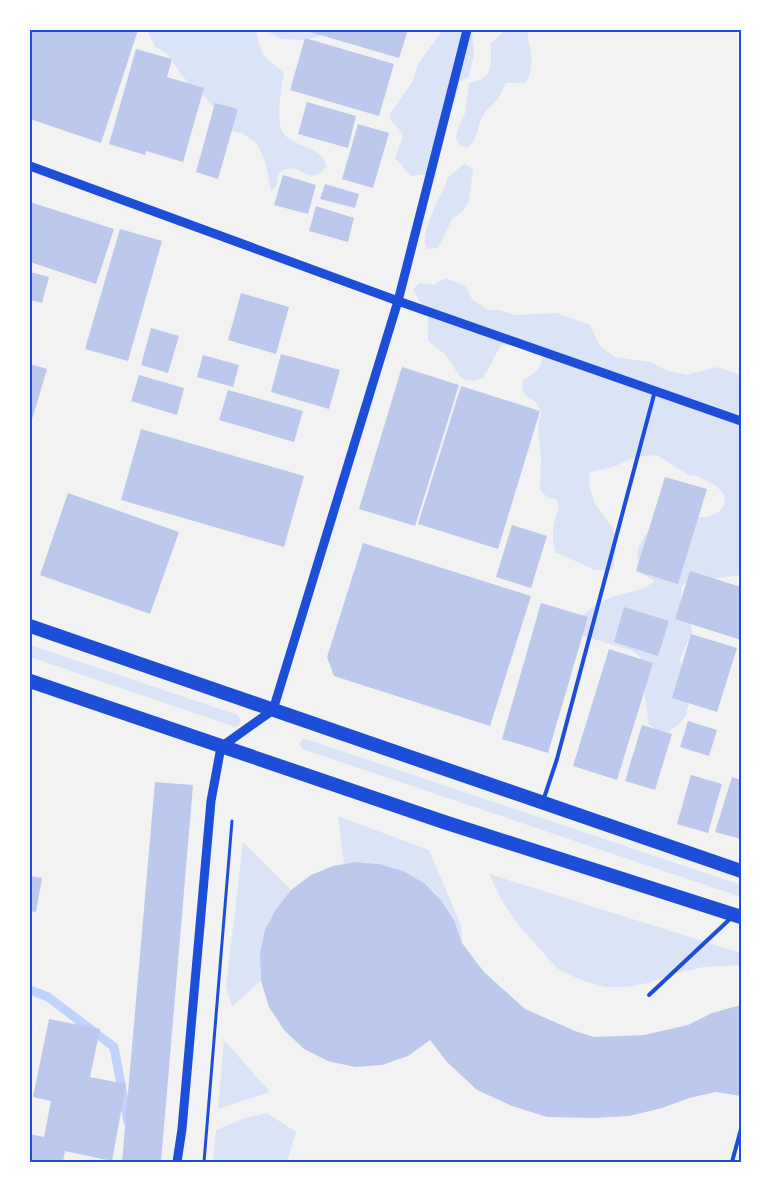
<svg xmlns="http://www.w3.org/2000/svg" width="771" height="1192" font-family="Bitter,serif">
	<style>
		.green { fill: #dbe4f7 }
		.lines { fill: none; stroke-linecap: round; stroke-linejoin: round }
		.stream { stroke: #bfd3fe; stroke-width: 9 }
		.building { fill: #bdc9ec }
		.path { stroke: #1d4ed8; stroke-width: 3 }
		.service { stroke: #1d4ed8; stroke-width: 4 }
		.tertiary { stroke: #1d4ed8; stroke-width: 9 }
		.trunk { stroke: #1d4ed8; stroke-width: 14 }
		.neatline { fill: none; stroke: #1d4ed8; stroke-width: 2 }
	</style>
	<rect width="100%" height="100%" fill="#f2f2f2"/>
	<!-- green -->
	<g class="green">
		<path d="M147,30h112l-3,4 7,21 21,18c-3,16 -6,35 -4,51 3,25 39,17 47,42l-7,7 -8,3c-15,-5 -18,-13 -33,-3l-2,12 -6,6 -6,-30 -8,-17 -15,-11 -8,-1 -6,-6 -23,-29 -18,-15 -21,-29 -11,-6z"/>
		<polygon points="265,30 321,30 319,37 300,40 282,39"/>
		<polygon points="443,30 474,30 472,36 474,50 473,59 469,76 459,83 459,88 448,119 439,122 438,127 440,140 433,173 411,176 395,158 403,136 399,129 391,121 390,114 413,81 418,64"/>
		<path d="M506,30h21c2,18 10,36 -2,53h-19c-3,6 -6,13 -10,18 -4,5 -10,8 -13,15 -7,11 -4,23 -16,32l-7,-3 -4,-6 1,-8 8,-18 4,-30c27,-6 21,-17 22,-40z"/>
		<path d="M464,164l5,2 4,4 -4,31 -5,9 -12,9 -14,29 -11,1c-9,-13 13,-52 19,-65l2,-7z"/>
		<path d="M446,278l20,9 6,12 16,11h11l17,5 41,-2 33,12 10,21 15,11 35,5 16,8 20,5 32,-8 23,8v200l-28,4 -18,-2 -13,9 -2,21 11,17 1,9 -12,26 10,38 -4,19 -7,8 -9,7 -10,1 -11,-7 -4,-28 -1,-24 -4,-16 -7,-6 -56,-17 -2,-10c8,-10 20,-20 32,-25 18,-8 31,-5 48,-18l-16,-9c-6,-28 5,-37 24,-55h45l11,-5 6,-9 -1,-9 -9,-9 -18,-9 -9,-1 -31,-20 -21,2 -23,10 -23,5 -1,13 6,19 18,24 3,20 -3,21 -18,1 -40,-18c-4,-17 -2,-29 4,-45l-3,-8 -8,-1 -8,-8 1,-31 -3,-33 3,-14 -6,-11 -8,-4 -5,-8 1,-9c15,-9 22,-13 17,-31l-17,-6 -22,2 -18,33c-27,8 -23,-6 -36,-21 -5,-6 -13,-11 -19,-16v-26l-15,-25 6,-7 14,2z"/>
		<polygon points="30,645 238,715 241,720 239,725 235,727 30,657"/>
		<polygon points="303,738 741,885 741,897 302,749 300,744"/>
		<path d="M338,816l91,34 32,75 1,18c-3,-7 -5,-15 -8,-22 -18,-41 -66,-65 -110,-57z"/>
		<path d="M243,842l48,48c-27,33 -31,49 -30,91l-29,25 -6,-19z"/>
		<polygon points="489,874 741,953 741,965 704,967 676,973 648,983 626,987 605,987 581,980 558,969 519,926 502,901"/>
		<polygon points="224,1040 270,1092 218,1109"/>
		<polygon points="267,1113 296,1132 287,1162 213,1162 216,1130 245,1118"/>
	</g>
	<g class="lines">
		<!-- stream -->
		<polyline class="stream" points="30,990 48,997 114,1047 128,1122"/>
	</g>
	<!-- building -->
	<g class="building">
		<polygon points="31,30 138,30 101,143 30,119"/>
		<polygon points="303,30 408,30 399,58"/>
		<polygon points="305,38 394,64 379,116 290,90"/>
		<polygon points="136,49 172,59 167,77 204,88 183,162 146,151 145,155 109,144"/>
		<polygon points="307,102 356,116 348,148 298,134"/>
		<polygon points="215,103 238,109 218,179 196,172"/>
		<polygon points="358,124 389,133 373,188 342,179"/>
		<polygon points="283,175 316,185 308,214 274,205"/>
		<polygon points="325,184 359,194 355,208 320,199"/>
		<polygon points="30,202 114,229 96,284 30,262"/>
		<polygon points="316,206 354,218 348,242 309,231"/>
		<polygon points="120,229 162,241 128,361 85,349"/>
		<polygon points="30,272 49,277 42,303 30,300"/>
		<polygon points="241,293 289,307 276,354 228,340"/>
		<polygon points="151,328 179,336 168,373 141,365"/>
		<polygon points="281,354 340,370 329,409 271,392"/>
		<polygon points="203,355 239,365 233,387 197,377"/>
		<polygon points="30,364 47,369 31,423 30,423"/>
		<polygon points="402,367 459,385 415,526 359,509"/>
		<polygon points="139,375 184,388 177,415 131,401"/>
		<polygon points="461,386 540,411 498,549 418,524"/>
		<polygon points="228,390 303,411 294,442 219,420"/>
		<polygon points="141,429 304,476 284,547 121,500"/>
		<polygon points="665,477 707,489 678,584 636,571"/>
		<polygon points="68,493 179,532 150,614 40,575"/>
		<polygon points="512,525 547,536 531,588 496,577"/>
		<polygon points="363,543 531,596 490,726 334,676 327,657"/>
		<polygon points="690,571 741,587 741,640 675,619"/>
		<polygon points="541,603 588,617 548,753 502,739"/>
		<polygon points="624,607 669,621 658,656 614,642"/>
		<polygon points="691,634 737,648 717,712 672,698"/>
		<polygon points="609,649 653,663 617,780 573,766"/>
		<polygon points="688,721 717,730 709,756 680,747"/>
		<polygon points="642,725 672,734 655,790 625,781"/>
		<polygon points="691,775 722,784 708,833 677,824"/>
		<polygon points="732,777 741,780 741,839 715,832"/>
		<polygon points="155,782 193,785 161,1162 122,1162"/>
		<polygon points="356,862 380,864 403,871 424,883 441,900 454,920 462,943 484,972 525,1009 575,1031 594,1037 644,1035 688,1025 712,1013 741,1005 741,1096 716,1092 689,1098 662,1108 629,1116 594,1118 547,1117 512,1106 477,1090 447,1062 430,1040 408,1056 382,1065 355,1067 328,1061 304,1049 284,1030 269,1007 261,981 260,953 265,930 276,909 291,890 311,875 333,866"/>
		<polygon points="30,876 42,878 36,912 30,911"/>
		<polygon points="49,1019 100,1029 90,1077 126,1084 112,1161 65,1151 63,1162 30,1162 30,1134 44,1137 51,1101 33,1097"/>
	</g>
	<g class="lines">
		<!-- path -->
		<polyline class="path" points="204,1162 232,821"/>
		<!-- service -->
		<g class="service">
			<polyline points="543,801 557,759 655,391"/>
			<polyline points="649,995 731,918"/>
			<polyline points="732,1162 741,1129"/>
		</g>
		<!-- tertiary -->
		<g class="tertiary">
			<polyline points="30,166 398,301 741,421"/>
			<polyline points="177,1162 182,1129 211,801 221,747 273,710 398,301 467,30"/>
		</g>
		<!-- trunk -->
		<g class="trunk">
			<polyline points="30,626 741,871"/>
			<polyline points="30,681 444,822 741,917"/>
		</g>
	</g>
	<!-- border -->
	<rect width="771" height="1192" fill="none" stroke="#ffffff" stroke-width="62"/>
	<rect x="31" y="31" width="709" height="1130" class="neatline"/>
</svg>
